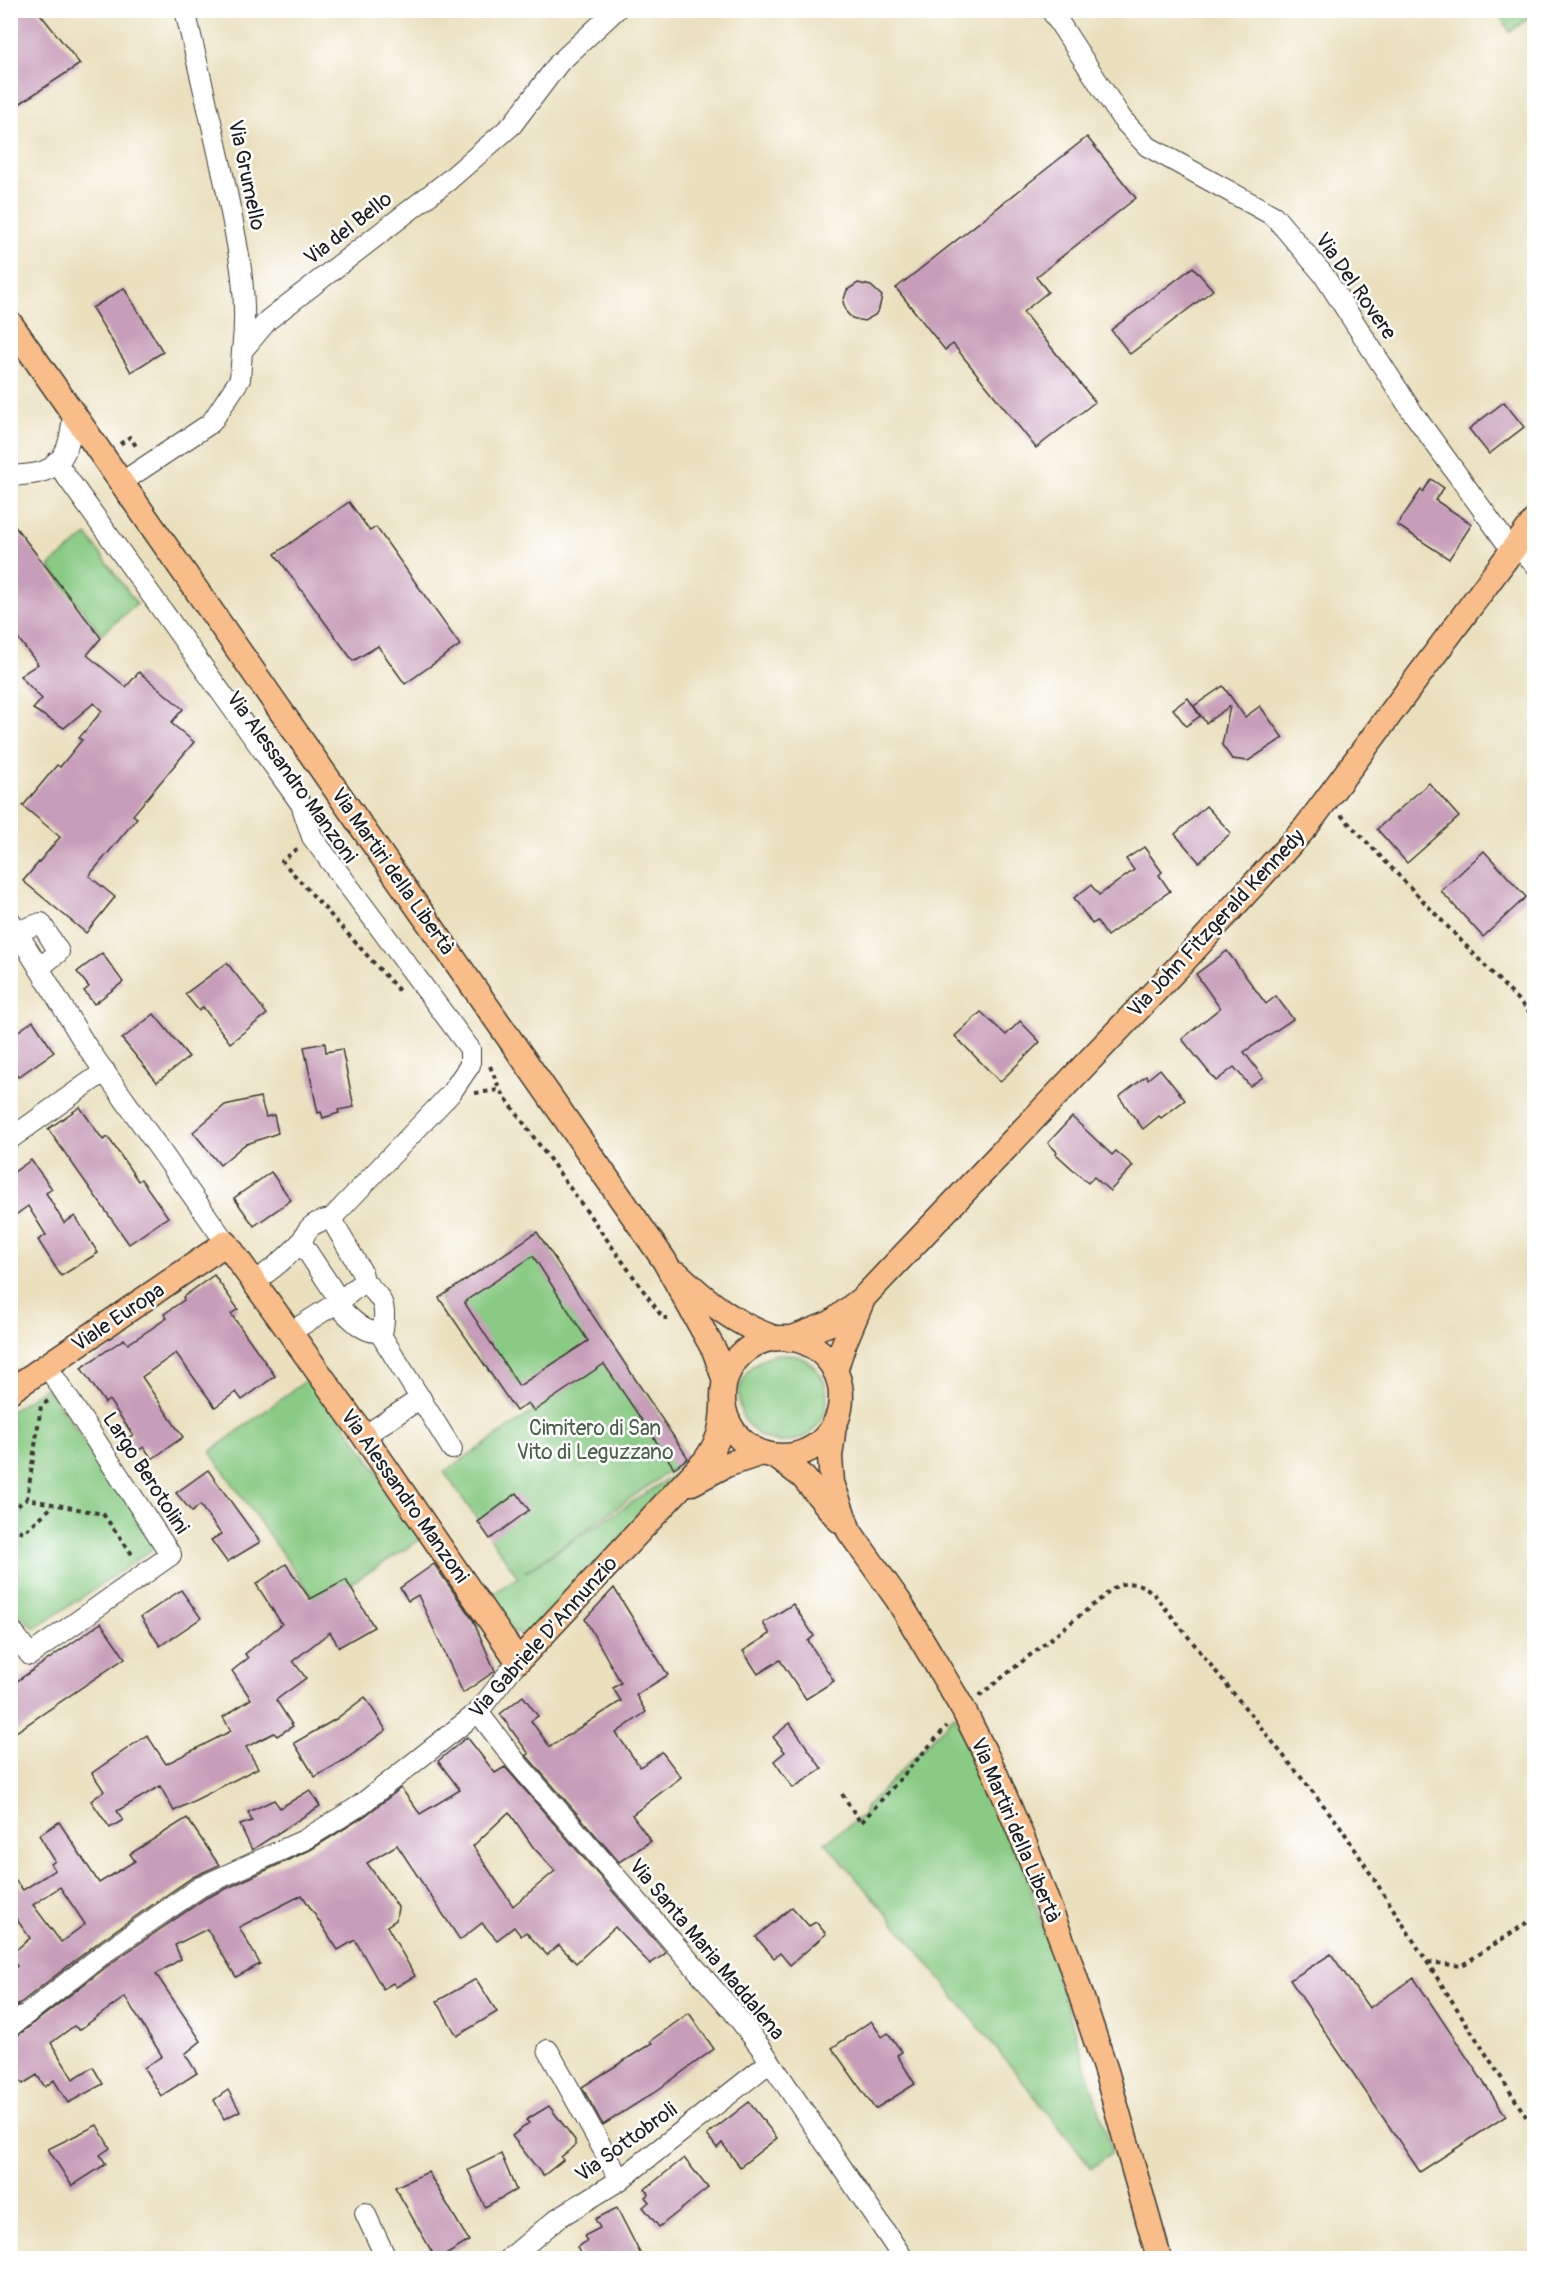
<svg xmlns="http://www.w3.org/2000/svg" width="1545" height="2269" font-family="Pangolin,sans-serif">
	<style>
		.green { fill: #89cb84; stroke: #527450; stroke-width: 1.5 }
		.building { fill: #c79eb9; fill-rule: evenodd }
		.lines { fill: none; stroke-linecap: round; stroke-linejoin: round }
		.minor-casing { stroke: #3b3934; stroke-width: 22 }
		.major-casing { stroke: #3b3934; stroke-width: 27 }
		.path { stroke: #3b3934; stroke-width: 4; stroke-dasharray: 4.5 4.5; stroke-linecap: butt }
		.minor { stroke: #fff; stroke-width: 20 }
		.major { stroke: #f8bd89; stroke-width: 24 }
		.labels { text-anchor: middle; stroke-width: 5; stroke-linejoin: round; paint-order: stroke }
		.street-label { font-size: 21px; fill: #1c1c1c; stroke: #fff }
		.park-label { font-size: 21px; fill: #486246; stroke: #fff }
	</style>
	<rect width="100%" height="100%" fill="#fff"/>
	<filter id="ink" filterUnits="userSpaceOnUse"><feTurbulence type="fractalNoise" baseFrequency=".0167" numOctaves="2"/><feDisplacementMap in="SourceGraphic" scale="12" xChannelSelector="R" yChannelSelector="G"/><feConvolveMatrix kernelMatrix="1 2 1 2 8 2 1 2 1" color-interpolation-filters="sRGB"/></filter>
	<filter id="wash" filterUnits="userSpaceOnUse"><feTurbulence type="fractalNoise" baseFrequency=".008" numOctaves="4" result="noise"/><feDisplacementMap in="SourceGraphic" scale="24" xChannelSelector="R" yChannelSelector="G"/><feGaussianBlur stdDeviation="1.35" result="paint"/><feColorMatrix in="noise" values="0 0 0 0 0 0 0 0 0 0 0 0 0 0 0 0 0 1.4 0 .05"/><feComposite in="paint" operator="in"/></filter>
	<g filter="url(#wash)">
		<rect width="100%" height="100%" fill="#eae0be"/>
		<!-- green -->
		<g class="green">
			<polygon points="1497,11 1534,11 1534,14 1510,32"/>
			<polygon points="87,535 137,604 101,634 49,566"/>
			<polygon points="537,1232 688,1458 525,1572 689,1465 529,1636 506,1629 485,1599 518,1577 444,1472 534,1411 528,1403 516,1411 439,1298"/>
			<circle cx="783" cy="1398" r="44"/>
			<polygon points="312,1376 423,1538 318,1604 210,1452"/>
			<polygon points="46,1387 158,1545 104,1583 35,1628 17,1613 11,1604 10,1412"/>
			<polygon points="955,1715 1017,1844 1112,2152 1092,2168 914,1946 825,1842 863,1815 865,1808"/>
		</g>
		<g id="blocks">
			<!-- building -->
			<g class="building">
				<polygon points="24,10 37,10 80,64 10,110 10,20"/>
				<polygon points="1087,137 1136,198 1036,277 1048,292 1023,312 1095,402 1036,448 953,344 945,350 896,288"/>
				<polygon points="1193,267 1213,290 1130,354 1111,330"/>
				<polygon points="858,283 871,286 882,296 879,309 875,315 864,321 852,318 847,313 843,302 847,290"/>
				<polygon points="124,288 163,352 131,372 92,308"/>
				<polygon points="1504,402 1524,427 1489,454 1469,429"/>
				<polygon points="1431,479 1444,488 1435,500 1472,524 1449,559 1397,525 1421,490 1423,492"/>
				<polygon points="349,502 370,531 376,527 460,645 405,684 378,646 353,661 275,554"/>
				<polygon points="10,520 101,638 87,655 126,687 139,672 183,709 171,723 194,742 133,815 137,818 89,876 115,897 86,933 23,881 60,837 23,806 57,765 60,767 82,740 79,738 102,711 94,703 64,728 33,709 42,699 20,676 38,664 10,628"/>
				<polygon points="1223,686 1245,717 1260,706 1283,738 1248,761 1232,759 1222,745 1230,706 1206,723 1194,706"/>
				<polygon points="1188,698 1200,716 1186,726 1173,709"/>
				<polygon points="1429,783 1459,817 1407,863 1377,829"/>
				<polygon points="1206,806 1231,833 1199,862 1175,834"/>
				<polygon points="1144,847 1162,872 1159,875 1170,891 1107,936 1097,921 1092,924 1074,898 1091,885 1099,895 1134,870 1126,859"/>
				<polygon points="1484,851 1526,897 1483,937 1441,891"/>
				<polygon points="1227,951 1266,1004 1276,996 1293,1019 1244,1052 1263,1077 1250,1086 1234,1067 1216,1081 1182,1039 1220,1008 1196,974"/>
				<polygon points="102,953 123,982 94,1004 84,991 89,987 77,972"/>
				<polygon points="227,963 267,1014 230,1043 203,1007 199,1011 185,994"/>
				<polygon points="981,1012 1006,1035 1020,1021 1040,1042 1000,1082 955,1036"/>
				<polygon points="154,1014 189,1057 157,1082 122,1039"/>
				<polygon points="33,1021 54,1052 18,1077 10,1066 10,1037"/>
				<polygon points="325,1043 326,1052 342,1049 354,1107 338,1110 339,1113 323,1118 321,1112 318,1113 304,1047"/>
				<polygon points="1160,1069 1185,1100 1161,1118 1159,1116 1143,1129 1119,1097 1146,1076 1148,1079"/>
				<polygon points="260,1097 266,1117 274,1115 278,1133 244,1145 220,1165 193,1132 225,1105"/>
				<polygon points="80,1107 103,1140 108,1137 138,1181 141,1179 168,1217 129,1244 48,1129"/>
				<polygon points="1072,1117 1112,1155 1116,1151 1133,1166 1110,1191 1094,1177 1088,1183 1056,1154 1057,1152 1048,1143"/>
				<polygon points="31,1160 52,1189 46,1193 64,1223 75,1216 98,1253 61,1276 38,1240 46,1235 28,1206 10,1219 10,1175"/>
				<polygon points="271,1172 291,1200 254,1226 234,1198"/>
				<path d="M537,1232l151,226 -14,10 -70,-104 -70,47 -6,-8 -12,8 -77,-113zM533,1256l55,85 -69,45 -55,-84z"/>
				<polygon points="214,1275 238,1309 231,1314 275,1376 242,1400 236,1392 215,1407 176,1353 142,1377 183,1437 152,1459 144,1447 137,1451 128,1438 133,1435 109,1400 105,1403 81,1368 124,1339 128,1344 167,1318 164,1314 184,1300 183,1297"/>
				<polygon points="208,1470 260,1542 227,1562 211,1540 221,1534 200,1505 192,1512 176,1493"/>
				<polygon points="517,1493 529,1510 490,1539 478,1522"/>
				<polygon points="286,1564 310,1599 346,1580 374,1627 339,1647 330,1632 293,1661 306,1678 276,1700 293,1726 277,1736 274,1733 246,1747 258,1768 174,1811 160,1786 117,1811 123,1820 110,1828 91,1801 104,1791 92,1773 147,1735 166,1764 231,1731 223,1717 251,1699 232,1671 248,1658 245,1654 282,1624 256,1584"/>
				<polygon points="434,1564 473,1620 495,1671 463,1693 418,1595 408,1601 400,1588"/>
				<polygon points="614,1588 668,1675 636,1695 646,1712 616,1733 640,1767 662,1752 681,1777 632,1815 651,1841 619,1862 526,1755 529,1754 500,1714 523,1696 538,1716 531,1721 550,1747 621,1701 613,1688 621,1683 585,1619"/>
				<polygon points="181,1590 201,1618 160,1646 141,1617"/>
				<polygon points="793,1604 814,1636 808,1641 834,1681 806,1699 780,1660 758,1674 743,1651 770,1634 763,1623"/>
				<polygon points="101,1623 125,1658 10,1736 10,1686"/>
				<polygon points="365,1697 386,1730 346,1759 315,1777 294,1743 336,1719"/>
				<polygon points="790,1723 822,1769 793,1788 774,1761 785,1752 773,1737"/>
				<path d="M467,1737l28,36 10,-6 161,186 -16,11 -35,-37 -39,36 -17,-18 -12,10 -21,-23 -5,4 -7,-9 -17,13 -15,-17 -22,17 -63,-95 -30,18 31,44 -2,13 -9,6 28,50 -19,11 -3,-4 -10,6 -28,-49 -17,10 -36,-55 -63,32 21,37 -24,13 -29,-48 -32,16 6,14 -25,15 45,67 -16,13 12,19 -36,23 -17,-28 18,-12 -37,-59 -46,33 -5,-4 -23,17 22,36 20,-12 10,17 -35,19 -14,-23 -9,7 -8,-12 -14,9 -13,-15v-30l7,-3 97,-75 92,-63 104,-48 55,-34 36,-28 19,26 40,-24 -22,-29zM509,1812l24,35 22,24 -42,35 -40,-60z"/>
				<polygon points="310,1790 320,1806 252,1850 240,1825 252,1821 248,1812 274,1800 280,1808"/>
				<path d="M187,1818l32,47 -26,12 -93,64 -90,70v-39l7,-6 -7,-11 20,-17 -20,-28v-36l13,16 32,-20 -4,-6 4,-3 -16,-26 20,-13 40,61 36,-22 -5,-7zM60,1887l25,37 -24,18 -28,-37z"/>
				<polygon points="792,1907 809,1926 816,1922 826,1934 790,1965 780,1953 774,1958 756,1937"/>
				<polygon points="1331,1954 1369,2008 1414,1978 1506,2116 1420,2172 1290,1980"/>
				<polygon points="476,1979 497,2012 457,2036 437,2001"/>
				<polygon points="689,2013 714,2049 652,2094 603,2125 582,2087 652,2043 650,2041"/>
				<polygon points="871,2021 882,2037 888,2033 902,2052 897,2055 915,2084 875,2109 832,2048"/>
				<polygon points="228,2090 240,2111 224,2119 214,2100"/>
				<polygon points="749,2102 777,2138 740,2167 722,2143 717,2148 707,2135"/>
				<polygon points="549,2106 575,2140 575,2146 561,2157 563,2160 543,2176 512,2136 529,2123 526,2120"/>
				<polygon points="97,2125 110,2148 100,2155 106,2164 72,2186 48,2149"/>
				<polygon points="501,2154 516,2190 485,2207 468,2170"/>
				<polygon points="684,2158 708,2188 659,2227 643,2207 649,2202 645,2197 649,2194 645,2189"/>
				<polygon points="428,2172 469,2241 439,2259 436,2259 395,2187"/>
				<polygon points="617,2208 643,2259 583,2259 577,2247 587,2241 584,2236 600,2228 595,2219"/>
			</g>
		</g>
	</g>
	<g filter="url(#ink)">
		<use href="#blocks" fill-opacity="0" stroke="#3b3934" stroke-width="1.5"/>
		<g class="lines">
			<defs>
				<g id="minor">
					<path d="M185,10c14,61 29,122 42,183 11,53 22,104 15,158"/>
					<polyline points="1051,10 1122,119 1147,146 1274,216 1323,274 1413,413 1513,552"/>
					<path d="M56,462l245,342 11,33 158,212v16l-19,28 -120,126c-7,1 -12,2 -18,6 -8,5 -8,13 -14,19 -13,15 -29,27 -45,38"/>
					<path d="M10,476c11,-1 24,-1 34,-5 24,-8 27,-35 29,-56"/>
					<polyline points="122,482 211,423 240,379 242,351 268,320 449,180 512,125 559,63 616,10"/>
					<polyline points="1518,546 1534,564"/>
					<polyline points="10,920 85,1044 226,1243"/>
					<polyline points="10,934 41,923 59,952 39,968"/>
					<polyline points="10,1139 105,1071"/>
					<polyline points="301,1242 336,1295 345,1297 364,1281 362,1272 331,1219"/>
					<path d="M335,1303c12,11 32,37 48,26 4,-26 -1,-30 -19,-48"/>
					<polyline points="291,1332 344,1298"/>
					<polyline points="379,1332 452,1449"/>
					<polyline points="364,1436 421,1398"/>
					<polyline points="10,1628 30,1655 171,1555 47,1366"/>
					<polyline points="478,1712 517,1763 732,2010 761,2048 903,2258"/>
					<polyline points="10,2027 107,1951 200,1887 304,1840 359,1806 478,1712 518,1661"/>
					<polyline points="548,2050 620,2180"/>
					<polyline points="365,2213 386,2258"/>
					<polyline points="510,2258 558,2218 620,2180 770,2062"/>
				</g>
				<g id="major">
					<polyline points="10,323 664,1260 715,1352 725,1381"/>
					<path d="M678,1274c31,29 56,49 96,64"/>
					<circle cx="782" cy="1397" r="59"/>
					<polyline points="790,1339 831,1323 864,1297 1183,962 1306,827 1534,521"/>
					<polyline points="835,1371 843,1346 862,1301"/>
					<path d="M10,1391l216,-148 138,193 154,225 187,-200c14,-20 17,-31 18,-55"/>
					<polyline points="834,1425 830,1457 832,1483 849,1531 898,1600 963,1709 995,1773 1026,1847 1069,1959 1106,2071 1159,2258"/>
					<polyline points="775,1456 803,1477 839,1520"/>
					<polyline points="692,1483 726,1465 762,1453"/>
				</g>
			</defs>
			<!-- minor casing -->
			<use href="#minor" class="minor-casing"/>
			<!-- major casing -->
			<use href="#major" class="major-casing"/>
			<!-- path -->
			<g class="path">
				<polyline points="120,444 130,437 138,449"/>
				<polyline points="1341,815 1534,1017"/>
				<polyline points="297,849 282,861 401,993"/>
				<polyline points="490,1066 500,1090"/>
				<polyline points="475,1093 500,1090 663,1318 672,1318"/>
				<polyline points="48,1401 41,1406 27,1499 103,1514 134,1557"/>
				<polyline points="10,1511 27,1499"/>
				<polyline points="10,1528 24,1532 54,1505"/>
				<path d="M979,1696l139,-111c15,-3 23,-2 35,8l187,233 194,303"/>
				<polyline points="842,1794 861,1823 947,1726"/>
				<polyline points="1428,1962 1461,1966 1534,1918"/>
			</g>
			<!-- minor -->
			<use href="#minor" class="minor"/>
			<!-- major -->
			<use href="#major" class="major"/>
		</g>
	</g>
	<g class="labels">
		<!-- street labels -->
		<g class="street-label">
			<text transform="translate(247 175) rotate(78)" y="7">Via Grumello</text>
			<text transform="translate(348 228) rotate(-38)" y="7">Via del Bello</text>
			<text transform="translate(1356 286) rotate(55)" y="7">Via Del Rovere</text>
			<text transform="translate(292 777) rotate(54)" y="7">Via Alessandro Manzoni</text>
			<text transform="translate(393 871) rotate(55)" y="7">Via Martiri della Libertà</text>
			<text transform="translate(1216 923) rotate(-47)" y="7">Via John Fitzgerald Kennedy</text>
			<text transform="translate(118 1317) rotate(-34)" y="7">Viale Europa</text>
			<text transform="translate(146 1473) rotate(57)" y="7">Largo Berotolini</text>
			<text transform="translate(405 1496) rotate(55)" y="7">Via Alessandro Manzoni</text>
			<text transform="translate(543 1637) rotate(-48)" y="7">Via Gabriele D'Annunzio</text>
			<text transform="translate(1016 1830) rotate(67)" y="7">Via Martiri della Libertà</text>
			<text transform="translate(707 1949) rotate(50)" y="7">Via Santa Maria Maddalena</text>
			<text transform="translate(626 2142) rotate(-36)" y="7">Via Sottobroli</text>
		</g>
		<!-- park labels -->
		<g class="park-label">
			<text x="595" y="1435">Cimitero di San<tspan x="595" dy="24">Vito di Leguzzano</tspan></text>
		</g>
	</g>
	<!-- margin -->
	<rect width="1545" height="2269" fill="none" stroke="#fff" stroke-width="36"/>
</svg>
